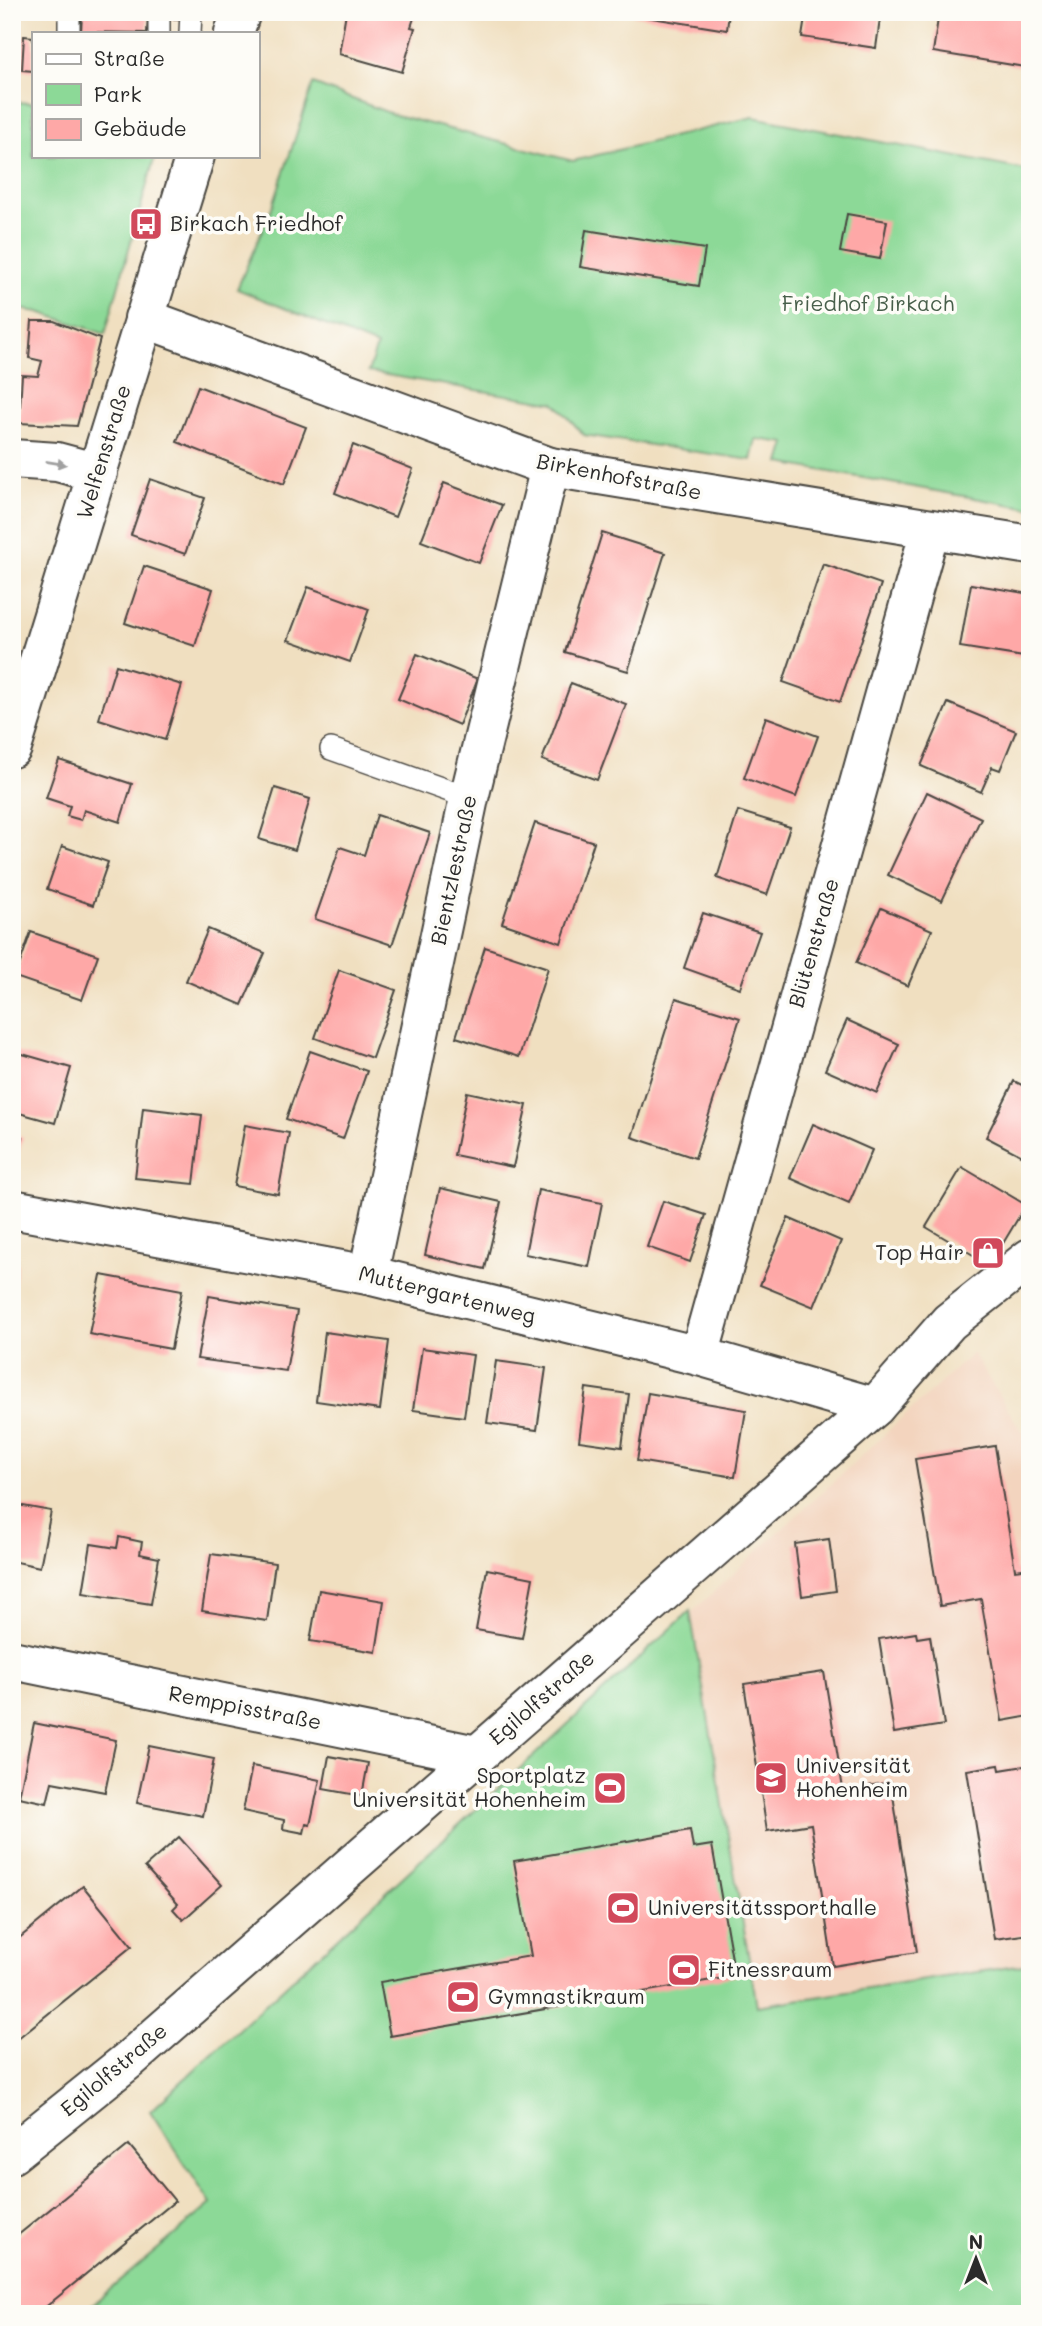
<svg xmlns="http://www.w3.org/2000/svg" width="1042" height="2326" font-family="Mali,sans-serif">
	<style>
		.built { fill: #f3d4be }
		.green { fill: #8cd997; stroke: #5c8261; stroke-width: 2 }
		.building { fill: #fea8a7 }
		.lines { fill: none; stroke-linecap: round; stroke-linejoin: round }
		.service-casing { stroke: #494641; stroke-width: 24 }
		.minor-casing { stroke: #494641; stroke-width: 42 }
		.tertiary-casing { stroke: #494641; stroke-width: 42 }
		.service { stroke: #fff; stroke-width: 21 }
		.minor { stroke: #fff; stroke-width: 38 }
		.tertiary { stroke: #fff; stroke-width: 38 }
		.oneway { fill: #a0a0a0 }
		.labels { text-anchor: middle; stroke-width: 7; stroke-linejoin: round; paint-order: stroke }
		.poi-label { font-size: 21px; fill: #2b2b2b; stroke: #fdfcf7; text-anchor: start }
		.park-label { font-size: 21px; fill: #485f4b; stroke: #fdfcf7 }
		.street-label { font-size: 21px; fill: #2b2b2b; stroke: #fdfcf7 }
	</style>
	<rect width="100%" height="100%" fill="#fdfcf7"/>
	<filter id="ink" filterUnits="userSpaceOnUse"><feTurbulence type="fractalNoise" baseFrequency=".0143" numOctaves="2"/><feDisplacementMap in="SourceGraphic" scale="14" xChannelSelector="R" yChannelSelector="G"/><feConvolveMatrix kernelMatrix="1 2 1 2 8 2 1 2 1" color-interpolation-filters="sRGB"/></filter>
	<filter id="wash" filterUnits="userSpaceOnUse"><feTurbulence type="fractalNoise" baseFrequency=".00686" numOctaves="4" result="noise"/><feDisplacementMap in="SourceGraphic" scale="28" xChannelSelector="R" yChannelSelector="G"/><feGaussianBlur stdDeviation="1.57" result="paint"/><feColorMatrix in="noise" values="0 0 0 0 0 0 0 0 0 0 0 0 0 0 0 0 0 1.4 0 .05"/><feComposite in="paint" operator="in"/></filter>
	<g filter="url(#wash)">
		<rect width="100%" height="100%" fill="#f0dfc0"/>
		<!-- built -->
		<polygon class="built" points="973,1353 1030,1445 1030,2314 81,2314 211,2204 150,2111"/>
		<!-- green -->
		<g class="green">
			<polygon points="313,84 392,114 573,161 753,117 1030,171 1030,508 780,463 786,443 756,439 751,460 584,435 555,403 368,372 377,346 237,289 273,205"/>
			<polygon points="12,102 33,103 33,156 155,156 105,334 39,312 12,308"/>
			<polygon points="690,1611 757,2006 1030,1964 1030,2314 81,2314 211,2204 150,2111"/>
		</g>
		<g id="blocks">
			<!-- building -->
			<g class="building">
				<polygon points="76,12 148,12 147,33 81,32 82,15"/>
				<polygon points="160,12 200,12 199,20 159,18"/>
				<polygon points="346,12 416,12 411,27 415,28 402,72 339,54"/>
				<polygon points="634,12 729,12 727,30 633,15"/>
				<polygon points="806,12 881,12 876,48 802,37"/>
				<polygon points="939,12 1030,12 1025,67 933,52"/>
				<polygon points="24,36 33,37 33,71 22,70"/>
				<polygon points="847,214 887,221 880,259 840,252"/>
				<polygon points="586,230 705,249 699,286 580,267"/>
				<polygon points="32,321 54,321 100,339 77,426 19,423 22,375 38,376 42,361 29,358"/>
				<polygon points="198,386 306,427 284,484 177,442"/>
				<polygon points="353,445 413,469 395,517 335,493"/>
				<polygon points="150,479 205,498 185,554 131,535"/>
				<polygon points="444,483 502,505 479,563 421,541"/>
				<polygon points="602,533 665,553 628,671 565,652"/>
				<polygon points="823,564 881,584 840,702 783,682"/>
				<polygon points="144,566 213,589 195,646 125,623"/>
				<polygon points="971,584 1030,594 1030,658 960,647"/>
				<polygon points="308,587 369,609 350,662 288,640"/>
				<polygon points="417,654 478,679 459,725 398,699"/>
				<polygon points="116,665 182,685 165,740 99,719"/>
				<polygon points="571,683 626,704 597,780 542,760"/>
				<polygon points="948,703 1016,731 1000,770 992,767 981,792 921,766"/>
				<polygon points="766,717 818,736 796,797 744,778"/>
				<polygon points="59,760 132,784 120,822 84,810 81,820 67,816 70,806 46,798"/>
				<polygon points="275,788 310,799 295,850 259,839"/>
				<polygon points="927,792 981,818 942,901 888,875"/>
				<polygon points="738,811 790,827 767,895 717,878"/>
				<polygon points="377,815 430,833 392,945 315,919 340,847 364,855"/>
				<polygon points="535,823 594,842 561,943 502,923"/>
				<polygon points="62,846 108,862 93,905 47,889"/>
				<polygon points="881,908 932,930 908,986 856,963"/>
				<polygon points="703,913 760,932 740,988 684,968"/>
				<polygon points="208,929 265,953 242,1005 186,981"/>
				<polygon points="31,932 98,955 82,1000 15,977"/>
				<polygon points="485,947 548,968 519,1057 456,1037"/>
				<polygon points="339,970 396,990 372,1058 315,1038"/>
				<polygon points="676,998 740,1018 695,1158 632,1137"/>
				<polygon points="847,1020 899,1044 877,1093 825,1070"/>
				<polygon points="12,1051 71,1068 55,1123 12,1111"/>
				<polygon points="310,1051 367,1071 343,1139 286,1119"/>
				<polygon points="1014,1081 1030,1089 1030,1160 986,1137"/>
				<polygon points="467,1092 527,1105 513,1167 454,1155"/>
				<polygon points="143,1108 202,1115 194,1184 135,1178"/>
				<polygon points="813,1124 872,1150 849,1204 790,1178"/>
				<polygon points="245,1125 289,1133 278,1194 234,1186"/>
				<polygon points="12,1134 23,1137 13,1174 12,1174"/>
				<polygon points="962,1167 1026,1205 990,1265 926,1227"/>
				<polygon points="440,1188 501,1202 485,1269 425,1255"/>
				<polygon points="538,1190 602,1203 589,1267 525,1254"/>
				<polygon points="663,1201 706,1215 690,1262 647,1247"/>
				<polygon points="788,1218 841,1241 814,1307 760,1285"/>
				<polygon points="12,1262 18,1263 14,1288 12,1288"/>
				<polygon points="101,1275 182,1290 171,1349 89,1334"/>
				<polygon points="209,1296 297,1311 286,1371 197,1359"/>
				<polygon points="325,1332 389,1341 380,1410 316,1401"/>
				<polygon points="422,1348 473,1355 464,1417 413,1410"/>
				<polygon points="496,1361 546,1368 537,1430 487,1423"/>
				<polygon points="586,1388 629,1394 622,1447 579,1441"/>
				<polygon points="648,1393 746,1410 735,1477 637,1461"/>
				<polygon points="995,1446 1015,1570 1030,1568 1030,1716 1002,1721 981,1599 940,1606 915,1459"/>
				<polygon points="12,1504 51,1511 40,1567 12,1561"/>
				<polygon points="119,1537 142,1542 140,1554 159,1558 151,1604 83,1593 91,1544 117,1548"/>
				<polygon points="829,1539 836,1591 802,1596 795,1544"/>
				<polygon points="211,1554 275,1563 267,1621 202,1611"/>
				<polygon points="487,1569 533,1578 522,1638 476,1630"/>
				<polygon points="319,1590 384,1601 376,1652 310,1641"/>
				<polygon points="916,1633 917,1638 930,1636 944,1725 894,1733 879,1639"/>
				<polygon points="824,1672 844,1795 858,1793 857,1788 891,1782 917,1952 833,1966 811,1824 767,1831 744,1684"/>
				<polygon points="34,1723 116,1740 105,1792 52,1782 47,1803 19,1797"/>
				<polygon points="149,1746 214,1759 203,1816 137,1803"/>
				<polygon points="329,1756 368,1763 362,1796 323,1789"/>
				<polygon points="999,1765 1000,1770 1030,1765 1030,1934 994,1939 967,1770"/>
				<polygon points="252,1766 320,1780 310,1825 306,1824 304,1833 283,1829 284,1820 243,1811"/>
				<polygon points="690,1830 693,1848 712,1845 735,1976 390,2036 380,1982 531,1956 514,1861"/>
				<polygon points="179,1837 222,1885 183,1920 173,1909 178,1904 145,1867"/>
				<polygon points="83,1886 132,1946 12,2043 12,1944"/>
				<polygon points="129,2145 175,2201 37,2314 12,2314 12,2240"/>
			</g>
		</g>
	</g>
	<g filter="url(#ink)">
		<use href="#blocks" fill-opacity="0" stroke="#494641" stroke-width="2"/>
		<g class="lines">
			<defs>
				<g id="service">
					<polyline points="69,33 69,14"/>
					<polyline points="159,33 159,12"/>
					<polyline points="190,33 191,12"/>
					<polyline points="331,749 469,798"/>
				</g>
				<g id="minor">
					<polyline points="144,318 550,467 1030,545"/>
					<polyline points="12,459 57,462 98,473"/>
					<polyline points="12,1209 368,1275 699,1356 875,1407"/>
					<polyline points="368,1275 469,798 550,467"/>
					<polyline points="699,1356 930,530"/>
					<polyline points="12,1660 477,1755"/>
					<polyline points="12,2154 130,2059 875,1407 949,1322 1030,1258"/>
				</g>
				<g id="tertiary">
					<polyline points="234,33 241,12"/>
					<polyline points="12,748 195,156"/>
				</g>
			</defs>
			<!-- service casing -->
			<use href="#service" class="service-casing"/>
			<!-- minor casing -->
			<use href="#minor" class="minor-casing"/>
			<!-- tertiary casing -->
			<use href="#tertiary" class="tertiary-casing"/>
			<!-- service -->
			<use href="#service" class="service"/>
			<!-- minor -->
			<use href="#minor" class="minor"/>
			<!-- tertiary -->
			<use href="#tertiary" class="tertiary"/>
		</g>
		<!-- one-way arrows -->
		<defs><path id="oneway-solid" d="M-6-.8H1V-3.2L6.5 0L1 3.2V.8H-6Z" transform="scale(1.75)"/></defs>
		<use class="oneway" href="#oneway-solid" transform="translate(56 463) rotate(9)"/>
	</g>
	<!-- icons -->
	<defs>
		<symbol id="bus-square" viewBox="-11 -11 22 22"><rect x="-9" y="-9" width="18" height="18" rx="4" fill="#d1495b" stroke="#fdfcf7"/><path d="M-5-6H5V4H4V6H2V4H-2V6H-4V4H-5ZM-3.5-4V0h7V-4ZM-3.5 1.2v1.5H-2V1.2ZM2 1.2v1.5H3.5V1.2Z" fill="#fff"/></symbol>
		<symbol id="shop-square" viewBox="-11 -11 22 22"><rect x="-9" y="-9" width="18" height="18" rx="4" fill="#d1495b" stroke="#fdfcf7"/><path d="M-5-2.5h2.3a2.7 3.5 0 0 1 5.4 0H5L5.5 6h-11ZM-1.5-2.5h3a1.5 2.3 0 0 0-3 0Z" fill="#fff"/></symbol>
		<symbol id="university-square" viewBox="-11 -11 22 22"><rect x="-9" y="-9" width="18" height="18" rx="4" fill="#d1495b" stroke="#fdfcf7"/><path d="M0-5L7-2L0 1L-7-2ZM-4 1L0 2.5L4 1V4Q0 6-4 4Z" fill="#fff"/></symbol>
		<symbol id="stadium-square" viewBox="-11 -11 22 22"><rect x="-9" y="-9" width="18" height="18" rx="4" fill="#d1495b" stroke="#fdfcf7"/><path d="M0-5a6.5 5 0 1 0 0 10a6.5 5 0 1 0 0-10ZM-3.5-1.8h7v3.6h-7Z" fill="#fff"/></symbol>
	</defs>
	<g fill-rule="evenodd">
		<use href="#bus-square" x="127" y="205" width="38" height="38"/>
		<use href="#shop-square" x="969" y="1234" width="38" height="38"/>
		<use href="#university-square" x="752" y="1759" width="38" height="38"/>
		<use href="#stadium-square" x="591" y="1769" width="38" height="38"/>
		<use href="#stadium-square" x="604" y="1889" width="38" height="38"/>
		<use href="#stadium-square" x="665" y="1951" width="38" height="38"/>
		<use href="#stadium-square" x="444" y="1978" width="38" height="38"/>
	</g>
	<g class="labels">
		<!-- poi labels -->
		<g class="poi-label">
			<text x="170" y="231">Birkach Friedhof</text>
			<text x="964" y="1260" text-anchor="end">Top Hair</text>
			<text x="796" y="1773">Universität<tspan x="796" dy="24">Hohenheim</tspan></text>
			<text x="586" y="1783" text-anchor="end">Sportplatz<tspan x="586" dy="24">Universität Hohenheim</tspan></text>
			<text x="648" y="1915">Universitätssporthalle</text>
			<text x="708" y="1977">Fitnessraum</text>
			<text x="488" y="2004">Gymnastikraum</text>
		</g>
		<!-- park labels -->
		<g class="park-label">
			<text x="868" y="311">Friedhof Birkach</text>
		</g>
		<!-- street labels -->
		<g class="street-label">
			<text transform="translate(104 452) rotate(-73)" y="7">Welfenstraße</text>
			<text transform="translate(619 477) rotate(11)" y="7">Birkenhofstraße</text>
			<text transform="translate(454 870) rotate(-78)" y="7">Bientzlestraße</text>
			<text transform="translate(814 943) rotate(-74)" y="7">Blütenstraße</text>
			<text transform="translate(447 1295) rotate(14)" y="7">Muttergartenweg</text>
			<text transform="translate(542 1698) rotate(-41)" y="7">Egilolfstraße</text>
			<text transform="translate(245 1708) rotate(11)" y="7">Remppisstraße</text>
			<text transform="translate(114 2070) rotate(-40)" y="7">Egilolfstraße</text>
		</g>
	</g>
	<!-- margin -->
	<rect width="1042" height="2326" fill="none" stroke="#fdfcf7" stroke-width="42"/>
	<!-- legend -->
	<rect x="32" y="32" width="228" height="126" fill="#fdfcf7" stroke="#a9a8a5" stroke-width="2"/>
	<rect x="46" y="54" width="35" height="10" fill="#ffffff" stroke="#a9a8a5" stroke-width="2"/>
	<text x="94" y="66" font-size="21" fill="#2b2b2b">Straße</text>
	<rect x="46" y="84" width="35" height="21" fill="#8cd997" stroke="#a9a8a5" stroke-width="2"/>
	<text x="94" y="102" font-size="21" fill="#2b2b2b">Park</text>
	<rect x="46" y="119" width="35" height="21" fill="#fea8a7" stroke="#a9a8a5" stroke-width="2"/>
	<text x="94" y="136" font-size="21" fill="#2b2b2b">Gebäude</text>
	<!-- north arrow -->
	<g transform="translate(976 2259)" stroke="#fdfcf7" stroke-width="5" paint-order="stroke">
	<path d="M0-5L12 26L0 18L-12 26Z" fill="#2b2b2b"/>
	<text y="-10" font-size="19" font-weight="bold" text-anchor="middle" fill="#2b2b2b">N</text>
	</g>
</svg>
